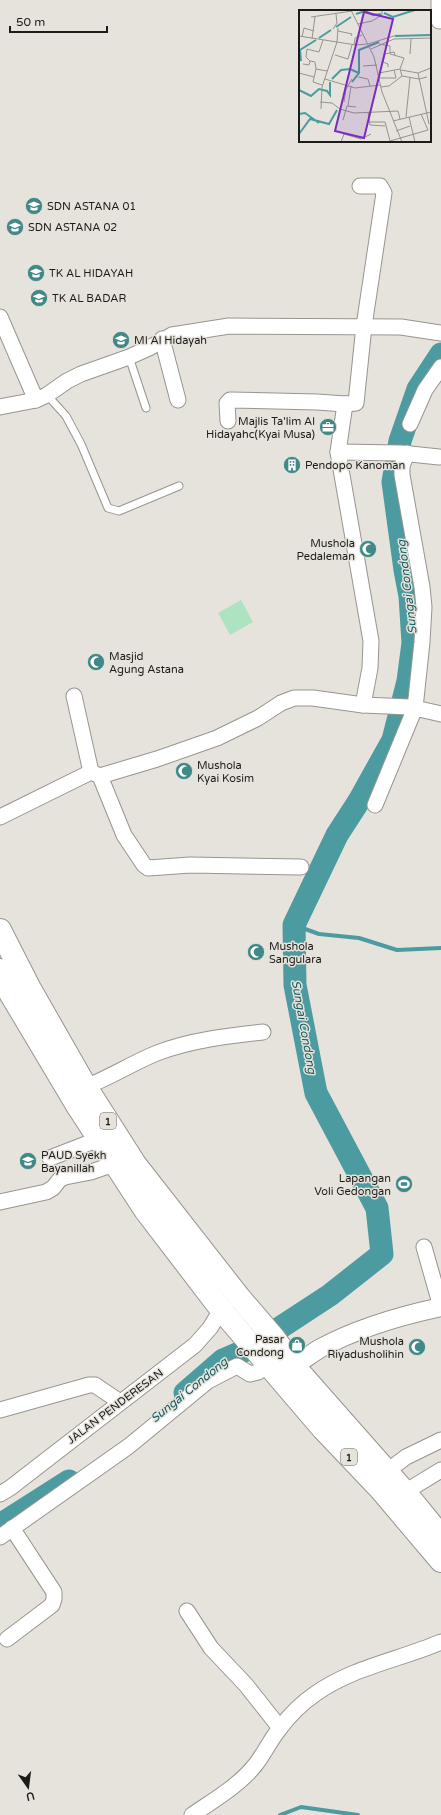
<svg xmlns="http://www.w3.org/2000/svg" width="441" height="1815" font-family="'Varela Round',sans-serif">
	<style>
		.green { fill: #aee3c1 }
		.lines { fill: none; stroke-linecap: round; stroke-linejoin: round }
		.stream { stroke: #4c9ba0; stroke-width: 4 }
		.river { stroke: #4c9ba0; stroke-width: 23 }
		.service-casing { stroke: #98958f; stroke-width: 9 }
		.minor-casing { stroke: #98958f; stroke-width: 17 }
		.tertiary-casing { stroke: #98958f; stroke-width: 20 }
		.trunk-casing { stroke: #98958f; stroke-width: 24 }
		.service { stroke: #fff; stroke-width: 7 }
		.minor { stroke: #fff; stroke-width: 15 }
		.tertiary { stroke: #fff; stroke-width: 18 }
		.trunk { stroke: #fff; stroke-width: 22 }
		.labels { text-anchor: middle; stroke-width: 3; stroke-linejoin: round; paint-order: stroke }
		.shield { fill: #e6e3dc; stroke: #595753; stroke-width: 1 }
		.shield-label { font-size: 10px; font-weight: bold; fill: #1c1b18 }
		.poi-label { font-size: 11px; fill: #1c1b18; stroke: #e6e3dc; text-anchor: start }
		.street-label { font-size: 11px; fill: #1c1b18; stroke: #e6e3dc }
		.water-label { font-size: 12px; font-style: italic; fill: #15595d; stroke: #e6e3dc }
		.inset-river { fill: none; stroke: #4c9ba0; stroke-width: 2 }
		.inset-road { fill: none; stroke: #95938e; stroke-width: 1 }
		.view { fill: #7b2cbf; fill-opacity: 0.15; stroke: #7b2cbf; stroke-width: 2 }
		.inset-edge { fill: none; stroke: #1c1b18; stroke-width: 2 }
	</style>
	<rect width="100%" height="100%" fill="#e6e3dc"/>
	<!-- green -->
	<polygon class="green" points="241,600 253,622 230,635 218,613"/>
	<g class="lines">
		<!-- stream -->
		<g class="stream">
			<polyline points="294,925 319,934 359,938 397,950 441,948"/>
			<polyline points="280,1815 301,1807 358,1815"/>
		</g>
		<!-- river -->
		<g class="river">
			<polyline points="185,1393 223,1360 246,1350 330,1295 382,1254 377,1208 316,1093 295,985 294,925 337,835 359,801 393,740 408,681 413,643 410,596 405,570 393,482 400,441 418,389 441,354"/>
			<polyline points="0,1525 69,1481"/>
		</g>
		<defs>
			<g id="service">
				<polyline points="129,357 146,408"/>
				<polyline points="47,395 66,416 81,444 108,508 119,511 179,486"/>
			</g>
			<g id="minor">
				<polyline points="439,21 439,0"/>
				<polyline points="0,317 36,400"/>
				<polyline points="162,339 178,400"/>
				<polyline points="345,404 338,452 371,641 370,668 363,705"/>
				<polyline points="0,407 36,400 47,395 67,381 81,374 129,357 149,348 172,335 229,326 401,327 441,333"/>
				<polyline points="228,421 227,403 230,400 317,402 345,404 356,403 364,326 384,193 380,186 360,186"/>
				<polyline points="410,424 425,390 441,367"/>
				<polyline points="338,452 401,453 439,457"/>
				<polyline points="74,696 91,772"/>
				<polyline points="100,776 124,835 144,865 148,868 190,865 301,867"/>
				<polyline points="375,805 415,708 422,642 424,607 422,587 402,475 402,466 407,453"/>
				<polyline points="0,817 91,772 100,776 157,759 217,738 258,718 281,703 294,698 313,698 363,705 410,707 441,714"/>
				<path d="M78,1090c28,-10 52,-26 79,-37 34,-13 70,-17 106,-21"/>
				<polyline points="50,1158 99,1139"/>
				<polyline points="0,1202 46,1192 53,1188 60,1179 65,1177 91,1172 114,1164"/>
				<polyline points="424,1247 441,1307"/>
				<polyline points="0,1410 89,1385 95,1385 120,1402"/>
				<polyline points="386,1472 406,1457 441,1440"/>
				<polyline points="405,1492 441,1470"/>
				<polyline points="0,1494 10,1488 195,1345 210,1328 221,1310"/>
				<polyline points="0,1537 129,1446 208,1381 237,1366 250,1374 258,1372 268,1365"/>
				<polyline points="187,1611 211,1648 246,1685 280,1728"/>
				<polyline points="7,1639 52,1605 54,1599 54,1592 12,1528"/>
				<path d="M192,1815c22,-15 48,-30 64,-51 9,-12 15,-25 24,-36 9,-12 22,-25 35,-34 38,-27 84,-34 126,-52"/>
			</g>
			<path id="tertiary" d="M294,1366c8,-5 17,-12 25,-17 38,-21 80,-33 122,-42"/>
			<g id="trunk">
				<polyline points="0,930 29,987 86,1087 135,1164 239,1297 275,1339 294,1366 405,1492 441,1536"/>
				<polyline points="0,970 10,993 78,1107 145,1210 223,1312 323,1429 381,1490 441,1561"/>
			</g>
		</defs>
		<!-- service casing -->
		<use href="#service" class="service-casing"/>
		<!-- minor casing -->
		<use href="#minor" class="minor-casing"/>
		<!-- tertiary casing -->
		<use href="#tertiary" class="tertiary-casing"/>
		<!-- trunk casing -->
		<use href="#trunk" class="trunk-casing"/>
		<!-- service -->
		<use href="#service" class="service"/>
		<!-- minor -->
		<use href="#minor" class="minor"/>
		<!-- tertiary -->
		<use href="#tertiary" class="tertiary"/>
		<!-- trunk -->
		<use href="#trunk" class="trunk"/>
	</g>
	<!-- icons -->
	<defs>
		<symbol id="school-disc" viewBox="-11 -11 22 22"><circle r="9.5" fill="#418986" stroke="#e6e3dc"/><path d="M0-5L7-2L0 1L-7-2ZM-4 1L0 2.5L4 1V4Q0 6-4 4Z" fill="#fff"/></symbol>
		<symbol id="office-disc" viewBox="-11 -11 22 22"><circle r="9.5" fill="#418986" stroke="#e6e3dc"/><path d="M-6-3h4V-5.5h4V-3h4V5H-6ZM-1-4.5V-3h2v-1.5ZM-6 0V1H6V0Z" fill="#fff"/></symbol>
		<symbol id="building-disc" viewBox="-11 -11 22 22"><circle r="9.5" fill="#418986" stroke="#e6e3dc"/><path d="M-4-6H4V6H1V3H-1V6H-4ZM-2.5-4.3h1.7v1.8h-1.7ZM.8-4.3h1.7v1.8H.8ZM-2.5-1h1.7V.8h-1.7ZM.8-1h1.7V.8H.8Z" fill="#fff"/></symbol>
		<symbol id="mosque-disc" viewBox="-11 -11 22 22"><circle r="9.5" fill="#418986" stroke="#e6e3dc"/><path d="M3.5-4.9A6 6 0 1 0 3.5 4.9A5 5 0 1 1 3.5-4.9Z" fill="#fff"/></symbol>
		<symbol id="stadium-disc" viewBox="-11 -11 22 22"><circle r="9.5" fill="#418986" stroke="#e6e3dc"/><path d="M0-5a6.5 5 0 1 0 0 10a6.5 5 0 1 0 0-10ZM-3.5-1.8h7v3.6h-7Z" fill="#fff"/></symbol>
		<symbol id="shop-disc" viewBox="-11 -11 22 22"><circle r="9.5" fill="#418986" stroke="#e6e3dc"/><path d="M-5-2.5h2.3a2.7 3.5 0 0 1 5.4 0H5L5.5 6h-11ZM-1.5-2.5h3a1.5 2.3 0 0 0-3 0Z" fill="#fff"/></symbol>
	</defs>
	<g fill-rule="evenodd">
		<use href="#school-disc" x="24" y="196" width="20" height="20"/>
		<use href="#school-disc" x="5" y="217" width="20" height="20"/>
		<use href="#school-disc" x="26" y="263" width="20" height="20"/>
		<use href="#school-disc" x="29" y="288" width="20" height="20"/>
		<use href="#school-disc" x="111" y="330" width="20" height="20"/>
		<use href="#office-disc" x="318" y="417" width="20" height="20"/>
		<use href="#building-disc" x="282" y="455" width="20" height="20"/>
		<use href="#mosque-disc" x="358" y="539" width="20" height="20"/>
		<use href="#mosque-disc" x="86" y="652" width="20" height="20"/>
		<use href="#mosque-disc" x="174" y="761" width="20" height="20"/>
		<use href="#mosque-disc" x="246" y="942" width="20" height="20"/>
		<use href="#school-disc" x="18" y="1151" width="20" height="20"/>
		<use href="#stadium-disc" x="394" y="1174" width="20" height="20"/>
		<use href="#shop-disc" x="287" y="1335" width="20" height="20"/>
		<use href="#mosque-disc" x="407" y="1337" width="20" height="20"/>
	</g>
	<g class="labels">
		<!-- shield labels -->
		<g class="shield">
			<rect x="100" y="1113" width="16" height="16" rx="3"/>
			<rect x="341" y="1449" width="16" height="16" rx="3"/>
		</g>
		<g class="shield-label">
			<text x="108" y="1125">1</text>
			<text x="349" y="1461">1</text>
		</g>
		<!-- poi labels -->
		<g class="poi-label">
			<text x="47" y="210">SDN ASTANA 01</text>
			<text x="28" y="231">SDN ASTANA 02</text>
			<text x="49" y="277">TK AL HIDAYAH</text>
			<text x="52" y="302">TK AL BADAR</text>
			<text x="134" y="344">MI Al Hidayah</text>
			<text x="315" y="425" text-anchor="end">Majlis Ta'lim Al<tspan x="315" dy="13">Hidayahc(Kyai Musa)</tspan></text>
			<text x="305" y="469">Pendopo Kanoman</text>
			<text x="355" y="547" text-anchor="end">Mushola<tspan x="355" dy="13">Pedaleman</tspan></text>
			<text x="109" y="660">Masjid<tspan x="109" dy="13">Agung Astana</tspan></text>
			<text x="197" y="769">Mushola<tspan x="197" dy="13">Kyai Kosim</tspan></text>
			<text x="269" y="950">Mushola<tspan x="269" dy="13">Sangulara</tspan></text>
			<text x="41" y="1159">PAUD Syekh<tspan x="41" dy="13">Bayanillah</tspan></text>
			<text x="391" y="1182" text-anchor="end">Lapangan<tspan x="391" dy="13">Voli Gedongan</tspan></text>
			<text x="284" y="1343" text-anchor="end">Pasar<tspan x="284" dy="13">Condong</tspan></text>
			<text x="404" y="1345" text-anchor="end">Mushola<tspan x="404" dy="13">Riyadusholihin</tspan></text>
		</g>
		<!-- street labels -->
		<g class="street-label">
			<text transform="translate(115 1406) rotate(-37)" y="4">JALAN PENDERESAN</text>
		</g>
		<!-- water labels -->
		<g class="water-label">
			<text transform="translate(407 587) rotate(-97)" y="4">Sungai Condong</text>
			<text transform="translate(304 1027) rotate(80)" y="4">Sungai Condong</text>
			<text transform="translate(189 1390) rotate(-39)" y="4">Sungai Condong</text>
		</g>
	</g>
	<!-- overview -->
	<g transform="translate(299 10)">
		<rect width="132" height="132" fill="#e6e3dc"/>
		<path class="inset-river" d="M85,3l9,4 22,-7M57,4l9,-3 8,4 8,-1M37,17l15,-10M96,26l36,-1M20,28l12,-8M2,51l-1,-11 16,-10M33,69l9,-9 9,-1 9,4M53,72l7,-9v-23l20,-8M0,80l12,6 8,-7 8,2 3,4v-13M0,104l6,-1 14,10M0,124l11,-15 19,5 8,-14"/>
		<path class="inset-road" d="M52,0l23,47 8,35 20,50M12,7l41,-6M59,14l14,-3 10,-6v-5M34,19l4,-6 -1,-9M39,21l14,3 -1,2M0,26l57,9 11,-1M3,27l2,-9 10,3M13,29l3,-22M69,34l29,-9M80,34l11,2v8l14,4 -4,11M55,35l1,-7 7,-3M72,39l23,-10 37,-1M111,44l1,-15M36,45l13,4 4,-14M11,51l5,1 1,7M4,54l6,1 1,-4 -4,-4 1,-8 12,3 4,-12M64,56l14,-1M89,57v-3l-5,-2 2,-8 9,-2 1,3M102,60l17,3 13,-5M0,63l15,4M80,63l21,-4 2,7 17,3 8,-2M119,63l11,51M59,67l10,2 2,7M81,68h16l-2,-8M26,69l30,9 25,-3M23,75l-9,-3 3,-13 11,2M82,77l8,-1 13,-10M21,92l12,1 8,6 14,4 44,-2 2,8M45,92l2,-13 6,-10M49,96l3,-20M22,99l1,-22 15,-45 1,-14M69,102l2,13 15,1M107,107l4,-39M110,107l6,25M44,110l4,-14 9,1M94,111l38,-9M71,112h15l5,19 38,-11 -7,-16M97,121l14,-5M42,132l3,-8 17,5 10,-5"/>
		<path class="view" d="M65,2l29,7 -29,119 -29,-7z"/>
		<rect width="132" height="132" class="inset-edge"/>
	</g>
	<!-- north arrow -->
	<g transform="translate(28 1787) rotate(166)" stroke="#e6e3dc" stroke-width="3" paint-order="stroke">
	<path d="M0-3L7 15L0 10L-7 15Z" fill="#1c1b18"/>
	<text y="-6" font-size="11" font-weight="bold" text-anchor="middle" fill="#1c1b18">U</text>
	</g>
	<!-- scale -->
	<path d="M10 26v6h97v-6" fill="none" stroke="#1c1b18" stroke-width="2"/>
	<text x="16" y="26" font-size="12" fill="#1c1b18" stroke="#e6e3dc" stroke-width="3" paint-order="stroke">50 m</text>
</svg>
